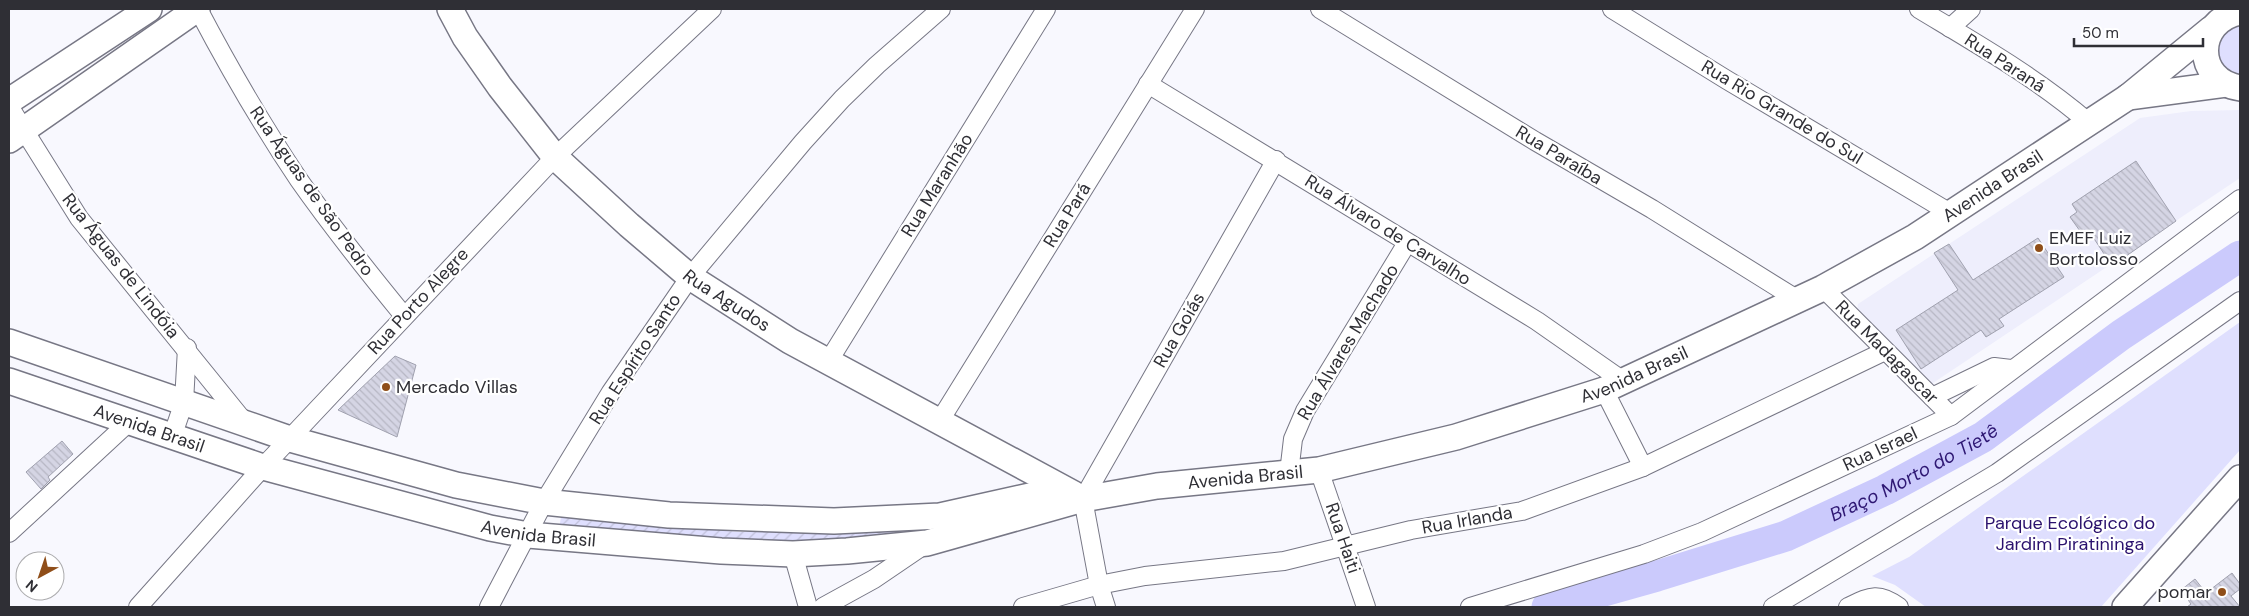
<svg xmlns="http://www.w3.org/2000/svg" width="2249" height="616" font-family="'DM Sans',sans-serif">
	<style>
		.built { fill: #eeeefc }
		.green { fill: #dfdffe }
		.garden { fill: url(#garden-furrows) }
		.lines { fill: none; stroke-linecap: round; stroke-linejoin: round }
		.river { stroke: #cbcafc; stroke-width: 31 }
		.building { fill: url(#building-back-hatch); stroke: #a0a1af }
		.street-casing { stroke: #777785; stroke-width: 20 }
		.secondary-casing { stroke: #777785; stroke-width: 28 }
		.street { stroke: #fff; stroke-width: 18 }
		.secondary { stroke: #fff; stroke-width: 25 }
		.poi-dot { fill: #8f4e19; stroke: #fff; stroke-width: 2 }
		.labels { text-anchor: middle; stroke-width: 4.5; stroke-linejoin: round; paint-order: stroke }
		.street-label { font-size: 18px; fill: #2f2f35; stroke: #fff }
		.poi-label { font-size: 18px; fill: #2f2f35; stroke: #fff; text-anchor: start }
		.park-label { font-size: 18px; fill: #2a116d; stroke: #fff }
		.water-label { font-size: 19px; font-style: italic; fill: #2e1773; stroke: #fff }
	</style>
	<defs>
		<pattern id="garden-furrows" width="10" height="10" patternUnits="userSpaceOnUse" patternTransform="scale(1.25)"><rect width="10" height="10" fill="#dfdffe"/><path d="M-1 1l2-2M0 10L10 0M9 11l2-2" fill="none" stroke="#c0c0da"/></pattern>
		<pattern id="building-back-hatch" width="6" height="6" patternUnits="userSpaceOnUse" patternTransform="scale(1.25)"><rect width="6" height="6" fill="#d5d5e4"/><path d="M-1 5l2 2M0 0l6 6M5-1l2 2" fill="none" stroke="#b7b7c4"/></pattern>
	</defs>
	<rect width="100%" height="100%" fill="#f8f8fe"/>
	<!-- built -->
	<polygon class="built" points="2240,110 2240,178 1933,383 1929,383 1857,311 1858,304 2140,118 2191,111"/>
	<!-- green -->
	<g class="green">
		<path d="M2240,25v52c-4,-2 -11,-3 -15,-6 -16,-18 -6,-41 15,-46z"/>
		<polygon points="2240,322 2240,450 2101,607 1926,607 1895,585 1872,576 1909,557"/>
	</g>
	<!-- garden -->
	<polygon class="garden" points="561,517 740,532 915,529 913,539 739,543 559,529"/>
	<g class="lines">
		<!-- river -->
		<path class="river" id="s1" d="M1547,607l110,-31 129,-40 99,-46 98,-53 138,-102 119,-79"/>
	</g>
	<!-- building -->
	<g class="building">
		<polygon points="2136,161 2176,221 2112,266 2091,234 2085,238 2070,217 2077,212 2072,204"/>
		<polygon points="2038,238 2064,277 1999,319 2004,326 1986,337 1981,330 1921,369 1896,330 1958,290 1934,253 1949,244 1973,280"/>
		<polygon points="395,356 416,365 397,437 338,410"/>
		<polygon points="62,441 73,454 48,477 50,480 41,489 26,472"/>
		<polygon points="2232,573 2240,584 2240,589 2231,596 2240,607 2187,607 2191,604 2181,590 2195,579 2206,593"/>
	</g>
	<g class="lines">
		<defs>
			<g id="street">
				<path d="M198,9c31,59 64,116 101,171 33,47 69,92 105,136"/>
				<polyline points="1320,9 1535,141 1652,209 1798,300"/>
				<polyline points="1612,9 1727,80 1952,214"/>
				<path d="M1919,9c58,35 118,69 169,113"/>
				<polyline points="1950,28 1971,9"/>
				<polyline points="1148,84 1537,321 1623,381"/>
				<polyline points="9,106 79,218 246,424"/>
				<polyline points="1823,288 1951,416"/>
				<polyline points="828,362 1046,9"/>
				<polyline points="1604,390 1643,467"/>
				<polyline points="1932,397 1994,367 2011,369"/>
				<polyline points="939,422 1195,9"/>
				<polyline points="172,437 184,402 187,348"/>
				<polyline points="1319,470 1366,607"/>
				<polyline points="1289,473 1293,439 1305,411 1407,243"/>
				<polyline points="9,533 128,423"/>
				<polyline points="793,554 808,607"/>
				<polyline points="138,607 263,467 555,157 712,9"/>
				<polyline points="489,607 544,502 611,392 690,277 803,142 842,99 877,65 941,9"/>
				<polyline points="823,607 874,579 924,545"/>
				<polyline points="1023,607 1099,585 1145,576 1284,561 1411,530 1522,511 1643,467 1885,351"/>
				<polyline points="1106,607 1099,585 1083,499 1276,160"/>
				<polyline points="1470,607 1644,554 1702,532 1951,416 2240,199"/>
				<polyline points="1773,607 1997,473 2240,301"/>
				<path d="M1848,607c21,-10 30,-16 51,0"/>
			</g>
			<g id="secondary">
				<path id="s2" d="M450,9l15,28 35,50 55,70 74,68 61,52 100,64 284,153"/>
				<path d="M2240,12c-46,9 -46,69 0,76"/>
				<polyline points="2128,97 2226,84"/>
				<polyline points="9,101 149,9"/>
				<polyline points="9,140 197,9"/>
				<polyline points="9,342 290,439 456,485 544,502 669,515 834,521 940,516 1030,496 1058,497"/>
				<path id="s3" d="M9,381l254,86 227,61 38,7 193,16 72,3 54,-3 80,-8 156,-44 74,-13 162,-16 137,-33 148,-47 219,-102 92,-51 213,-140 83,-68"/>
				<polyline points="2125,607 2240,478"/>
			</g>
		</defs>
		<!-- street casing -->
		<use href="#street" class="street-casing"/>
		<!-- secondary casing -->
		<use href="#secondary" class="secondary-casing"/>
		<!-- street -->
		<use href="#street" class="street"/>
		<!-- secondary -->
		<use href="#secondary" class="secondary"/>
	</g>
	<!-- markers -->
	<g class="poi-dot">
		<circle cx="2039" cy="248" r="5"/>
		<circle cx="386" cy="387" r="5"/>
		<circle cx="2222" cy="592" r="5"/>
	</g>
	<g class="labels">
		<!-- street labels -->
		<g class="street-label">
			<text transform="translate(2005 63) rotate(33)" y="6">Rua Paraná</text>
			<text transform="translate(1782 112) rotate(31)" y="6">Rua Rio Grande do Sul</text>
			<text transform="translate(1559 155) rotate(31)" y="6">Rua Paraíba</text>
			<text transform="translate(937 185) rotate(-58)" y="6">Rua Maranhão</text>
			<text dy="6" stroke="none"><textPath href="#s3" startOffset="2078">Avenida Brasil</textPath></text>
			<text transform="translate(312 191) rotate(55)" y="6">Rua Águas de São Pedro</text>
			<text transform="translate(1067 215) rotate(-58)" y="6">Rua Pará</text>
			<text transform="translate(1388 230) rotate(32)" y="6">Rua Álvaro de Carvalho</text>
			<text transform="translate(121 266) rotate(52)" y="6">Rua Águas de Lindóia</text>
			<text dy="6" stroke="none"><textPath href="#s2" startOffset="406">Rua Agudos</textPath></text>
			<text transform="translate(418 301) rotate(-47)" y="6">Rua Porto Alegre</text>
			<text transform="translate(1179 330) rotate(-60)" y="6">Rua Goiás</text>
			<text transform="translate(1348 342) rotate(-59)" y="6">Rua Álvares Machado</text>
			<text transform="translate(1887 352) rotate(45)" y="6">Rua Madagascar</text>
			<text transform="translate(635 359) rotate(-57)" y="6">Rua Espírito Santo</text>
			<text dy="6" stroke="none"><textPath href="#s3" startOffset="1672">Avenida Brasil</textPath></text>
			<text dy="6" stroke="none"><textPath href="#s3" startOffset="148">Avenida Brasil</textPath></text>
			<text transform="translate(1880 449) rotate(-25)" y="6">Rua Israel</text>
			<text dy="6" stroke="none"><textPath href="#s3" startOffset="1268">Avenida Brasil</textPath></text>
			<text transform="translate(1467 520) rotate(-10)" y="6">Rua Irlanda</text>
			<text dy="6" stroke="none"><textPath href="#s3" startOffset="552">Avenida Brasil</textPath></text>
			<text transform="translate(1343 538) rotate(71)" y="6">Rua Haiti</text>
		</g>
		<!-- poi labels -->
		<g class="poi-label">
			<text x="2049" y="244">EMEF Luiz<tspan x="2049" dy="21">Bortolosso</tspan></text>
			<text x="396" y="393">Mercado Villas</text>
			<text x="2212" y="598" text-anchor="end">pomar</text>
		</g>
		<!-- park labels -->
		<g class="park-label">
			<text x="2070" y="529">Parque Ecológico do<tspan x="2070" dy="21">Jardim Piratininga</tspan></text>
		</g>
		<!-- water labels -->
		<g class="water-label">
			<text dy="7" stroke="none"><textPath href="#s1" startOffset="392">Braço Morto do Tietê</textPath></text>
		</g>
	</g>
	<!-- border -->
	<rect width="2249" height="616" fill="none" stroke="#2f2f35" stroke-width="20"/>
	<!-- north arrow -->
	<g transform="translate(40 576) rotate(220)"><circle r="24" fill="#ffffff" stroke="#acacae"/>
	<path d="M0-4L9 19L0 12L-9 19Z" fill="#8f4e19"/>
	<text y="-8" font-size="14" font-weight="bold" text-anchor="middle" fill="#2f2f35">N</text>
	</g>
	<!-- scale -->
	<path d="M2074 38v8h129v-8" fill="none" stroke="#2f2f35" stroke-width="2.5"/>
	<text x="2082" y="38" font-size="15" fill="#2f2f35" stroke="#ffffff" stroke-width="4" paint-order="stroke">50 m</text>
</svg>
